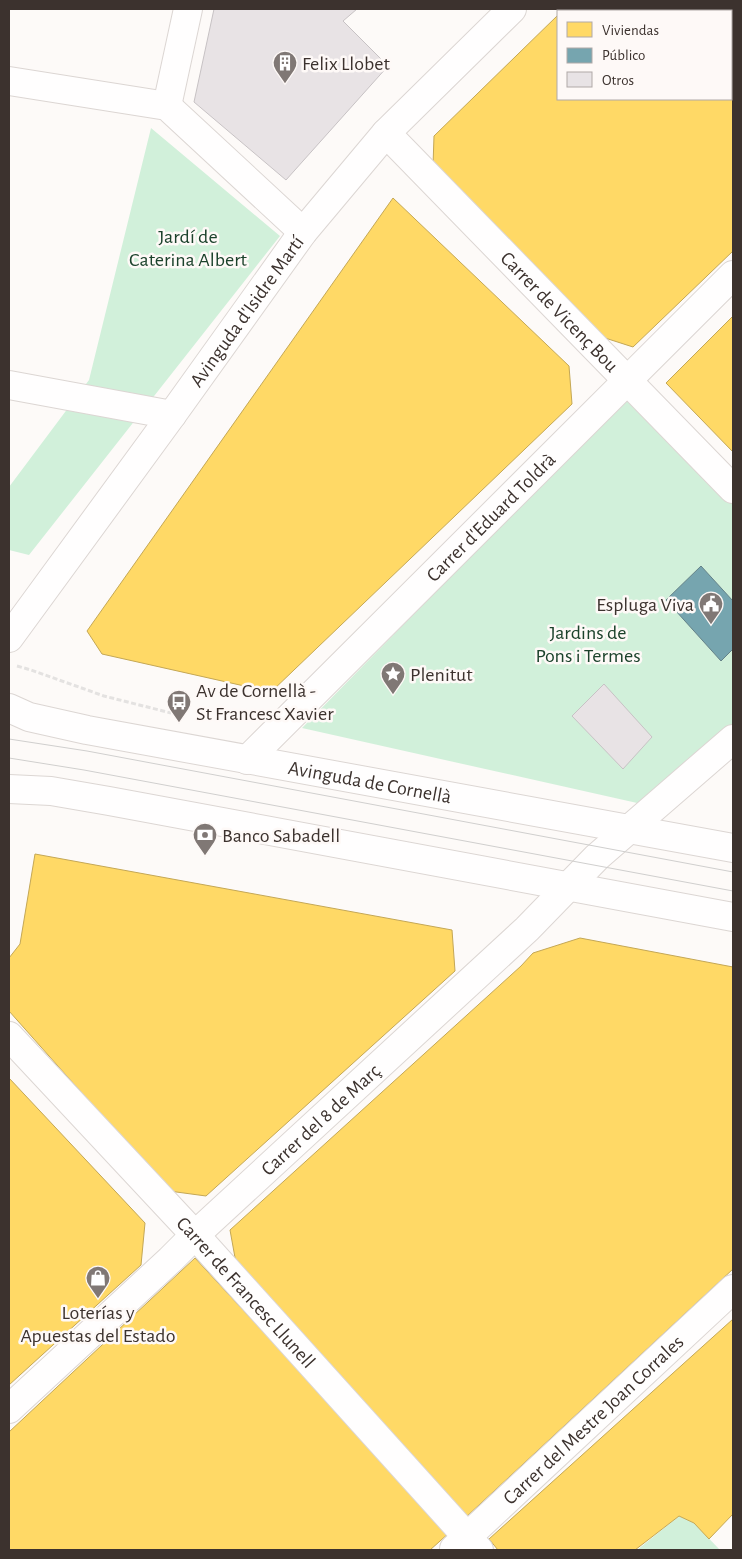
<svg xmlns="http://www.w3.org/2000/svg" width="742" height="1559" font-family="'Alegreya Sans',sans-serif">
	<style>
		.green { fill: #d1f0da }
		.homes { fill: #ffd966; stroke: #c4a755 }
		.public { fill: #76a5af; stroke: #658288 }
		.building { fill: #e8e3e5; stroke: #c7c2c4 }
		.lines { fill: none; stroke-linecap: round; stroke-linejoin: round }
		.street-casing { stroke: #dcd6d3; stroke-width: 30 }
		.secondary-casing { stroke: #dcd6d3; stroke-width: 30 }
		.path { stroke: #e4e2e1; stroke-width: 3; stroke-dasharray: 5 2.5; stroke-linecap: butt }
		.street { stroke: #fffefe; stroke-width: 28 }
		.secondary { stroke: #fffefe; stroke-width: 28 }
		.tram { stroke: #d0cfce; stroke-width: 1 }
		.labels { text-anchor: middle; stroke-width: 5; stroke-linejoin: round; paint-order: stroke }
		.poi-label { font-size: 20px; fill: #3c322e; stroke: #fef9f7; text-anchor: start }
		.park-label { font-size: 20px; fill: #1b422b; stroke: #fef9f7 }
		.street-label { font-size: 20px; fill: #3c322e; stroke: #fef9f7 }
	</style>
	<rect width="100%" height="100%" fill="#fdfaf8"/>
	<!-- green -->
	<g class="green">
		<polygon points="151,128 280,236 29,555 9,550 9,487 89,380"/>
		<polygon points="629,395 733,502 733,731 655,807 302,728"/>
		<polygon points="679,1516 694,1523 720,1550 637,1550"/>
	</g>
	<!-- homes -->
	<g class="homes">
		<polygon points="565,9 688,9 691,11 562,11"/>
		<polygon points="558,15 558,99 731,99 731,48 733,50 733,251 633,347 602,337 433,166 434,136"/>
		<polygon points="393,198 569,366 572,404 271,692 102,654 87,631"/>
		<polygon points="733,316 733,452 666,383"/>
		<polygon points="35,854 452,930 455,971 206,1196 169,1191 9,1011 9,958 20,944"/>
		<polygon points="580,938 733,967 733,1269 465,1518 236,1263 230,1230 521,966 533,953"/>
		<polygon points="9,1078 145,1223 141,1265 9,1385"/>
		<polygon points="195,1258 449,1533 430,1550 9,1550 9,1432"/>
		<polygon points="733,1319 733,1514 709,1539 694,1523 679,1516 635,1550 498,1550 489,1539"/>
	</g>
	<!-- public -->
	<polygon class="public" points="701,566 733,601 733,649 721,661 666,600"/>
	<!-- building -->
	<g class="building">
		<polygon points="214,9 357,9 343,21 388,66 286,180 194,102"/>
		<polygon points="604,684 652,737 623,769 572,716"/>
	</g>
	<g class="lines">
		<defs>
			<g id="street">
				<polyline points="726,9 729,11"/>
				<polyline points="9,81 167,106 303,232"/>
				<polyline points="167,106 188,9"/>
				<path id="s1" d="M386,133l347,356"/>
				<polyline points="9,385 172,415"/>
				<path id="s2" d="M9,638l163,-223 131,-183 83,-99 126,-124"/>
				<path id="s3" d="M247,760l486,-485"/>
				<path id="s4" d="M9,1036l186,199 284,315"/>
				<path id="s5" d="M9,1409l161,-149 25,-25 332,-306 70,-72 136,-118"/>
				<path id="s6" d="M454,1549l279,-260"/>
			</g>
			<g id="secondary">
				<path id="s7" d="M9,708l20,9 58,13 646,118"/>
				<polyline points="9,789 51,791 109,801 733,917"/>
			</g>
		</defs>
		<!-- street casing -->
		<use href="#street" class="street-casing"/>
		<!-- secondary casing -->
		<use href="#secondary" class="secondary-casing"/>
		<!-- path -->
		<polyline class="path" points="17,666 31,670 104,696 171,713"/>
		<!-- street -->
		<use href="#street" class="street"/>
		<!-- secondary -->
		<use href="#secondary" class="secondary"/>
		<!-- tram -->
		<g class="tram">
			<polyline points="9,739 87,751 733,872"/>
			<polyline points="9,758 84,770 733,891"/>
		</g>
	</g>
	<!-- icons -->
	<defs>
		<symbol id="building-pin" viewBox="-11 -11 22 30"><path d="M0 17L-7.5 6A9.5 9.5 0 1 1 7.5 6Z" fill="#807875" stroke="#fef9f7"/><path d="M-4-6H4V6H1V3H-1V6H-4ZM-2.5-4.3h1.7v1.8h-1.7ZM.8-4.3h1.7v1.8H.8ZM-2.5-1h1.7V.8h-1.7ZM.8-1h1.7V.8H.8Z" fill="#fff"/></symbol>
		<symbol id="civic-pin" viewBox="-11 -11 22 30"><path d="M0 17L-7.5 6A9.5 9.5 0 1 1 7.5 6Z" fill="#807875" stroke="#fef9f7"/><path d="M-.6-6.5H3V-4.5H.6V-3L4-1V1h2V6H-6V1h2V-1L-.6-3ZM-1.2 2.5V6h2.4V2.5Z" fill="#fff"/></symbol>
		<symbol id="sight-pin" viewBox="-11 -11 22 30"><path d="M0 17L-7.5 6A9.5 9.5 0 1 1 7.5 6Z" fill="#807875" stroke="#fef9f7"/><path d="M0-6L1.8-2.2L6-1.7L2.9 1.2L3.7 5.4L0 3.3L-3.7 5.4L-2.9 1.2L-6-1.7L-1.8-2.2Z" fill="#fff"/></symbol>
		<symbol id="bus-pin" viewBox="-11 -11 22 30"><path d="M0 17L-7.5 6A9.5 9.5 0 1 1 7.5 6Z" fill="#807875" stroke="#fef9f7"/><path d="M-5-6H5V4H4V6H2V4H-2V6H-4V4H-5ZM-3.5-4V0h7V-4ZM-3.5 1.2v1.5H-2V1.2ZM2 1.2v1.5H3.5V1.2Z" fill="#fff"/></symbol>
		<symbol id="bank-pin" viewBox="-11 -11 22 30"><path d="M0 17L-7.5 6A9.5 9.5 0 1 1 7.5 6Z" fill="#807875" stroke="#fef9f7"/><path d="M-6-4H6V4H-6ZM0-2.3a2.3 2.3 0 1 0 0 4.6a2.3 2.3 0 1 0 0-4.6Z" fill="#fff"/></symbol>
		<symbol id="shop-pin" viewBox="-11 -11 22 30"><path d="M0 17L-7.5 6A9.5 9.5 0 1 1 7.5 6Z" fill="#807875" stroke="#fef9f7"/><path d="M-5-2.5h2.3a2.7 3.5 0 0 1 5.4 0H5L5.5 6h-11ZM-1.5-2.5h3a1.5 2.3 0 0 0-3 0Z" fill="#fff"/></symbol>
	</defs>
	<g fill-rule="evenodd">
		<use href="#building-pin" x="271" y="49" width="28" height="38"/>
		<use href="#civic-pin" x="697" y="590" width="28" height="38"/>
		<use href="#sight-pin" x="379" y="660" width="28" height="38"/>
		<use href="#bus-pin" x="165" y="688" width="28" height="38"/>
		<use href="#bank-pin" x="191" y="821" width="28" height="38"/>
		<use href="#shop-pin" x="84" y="1264" width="28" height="38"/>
	</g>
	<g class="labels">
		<!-- poi labels -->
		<g class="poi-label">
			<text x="302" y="70">Felix Llobet</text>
			<text x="694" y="611" text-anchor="end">Espluga Viva</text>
			<text x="410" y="681">Plenitut</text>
			<text x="196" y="697">Av de Cornellà -<tspan x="196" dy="23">St Francesc Xavier</tspan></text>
			<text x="222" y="842">Banco Sabadell</text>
			<text x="98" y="1319" text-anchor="middle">Loterías y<tspan x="98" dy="23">Apuestas del Estado</tspan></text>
		</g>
		<!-- park labels -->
		<g class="park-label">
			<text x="188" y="243">Jardí de<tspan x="188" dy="23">Caterina Albert</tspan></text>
			<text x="588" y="639">Jardins de<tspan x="588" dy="23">Pons i Termes</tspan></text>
		</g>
		<!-- street labels -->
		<g class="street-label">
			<text dy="7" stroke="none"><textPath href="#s2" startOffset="404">Avinguda d'Isidre Martí</textPath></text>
			<text dy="7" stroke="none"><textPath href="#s1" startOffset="249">Carrer de Vicenç Bou</textPath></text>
			<text dy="7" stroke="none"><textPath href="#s3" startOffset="344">Carrer d'Eduard Toldrà</textPath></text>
			<text dy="7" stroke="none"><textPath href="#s7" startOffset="369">Avinguda de Cornellà</textPath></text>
			<text dy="7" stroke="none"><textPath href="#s5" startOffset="425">Carrer del 8 de Març</textPath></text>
			<text dy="7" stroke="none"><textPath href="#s4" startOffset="349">Carrer de Francesc Llunell</textPath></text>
			<text dy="7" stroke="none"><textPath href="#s6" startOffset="190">Carrer del Mestre Joan Corrales</textPath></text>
		</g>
	</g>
	<!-- border -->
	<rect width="742" height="1559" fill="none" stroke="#3c322e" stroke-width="20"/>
	<!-- legend -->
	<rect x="557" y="10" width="175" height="90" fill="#fef9f7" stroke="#b0a9a7"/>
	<rect x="567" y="22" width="25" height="15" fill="#ffd966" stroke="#b0a9a7"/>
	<text x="602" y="35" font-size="15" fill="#3c322e">Viviendas</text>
	<rect x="567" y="48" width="25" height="15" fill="#76a5af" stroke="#b0a9a7"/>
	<text x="602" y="60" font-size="15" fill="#3c322e">Público</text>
	<rect x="567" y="72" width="25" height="15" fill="#e8e3e5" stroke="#b0a9a7"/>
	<text x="602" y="85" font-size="15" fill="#3c322e">Otros</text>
</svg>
